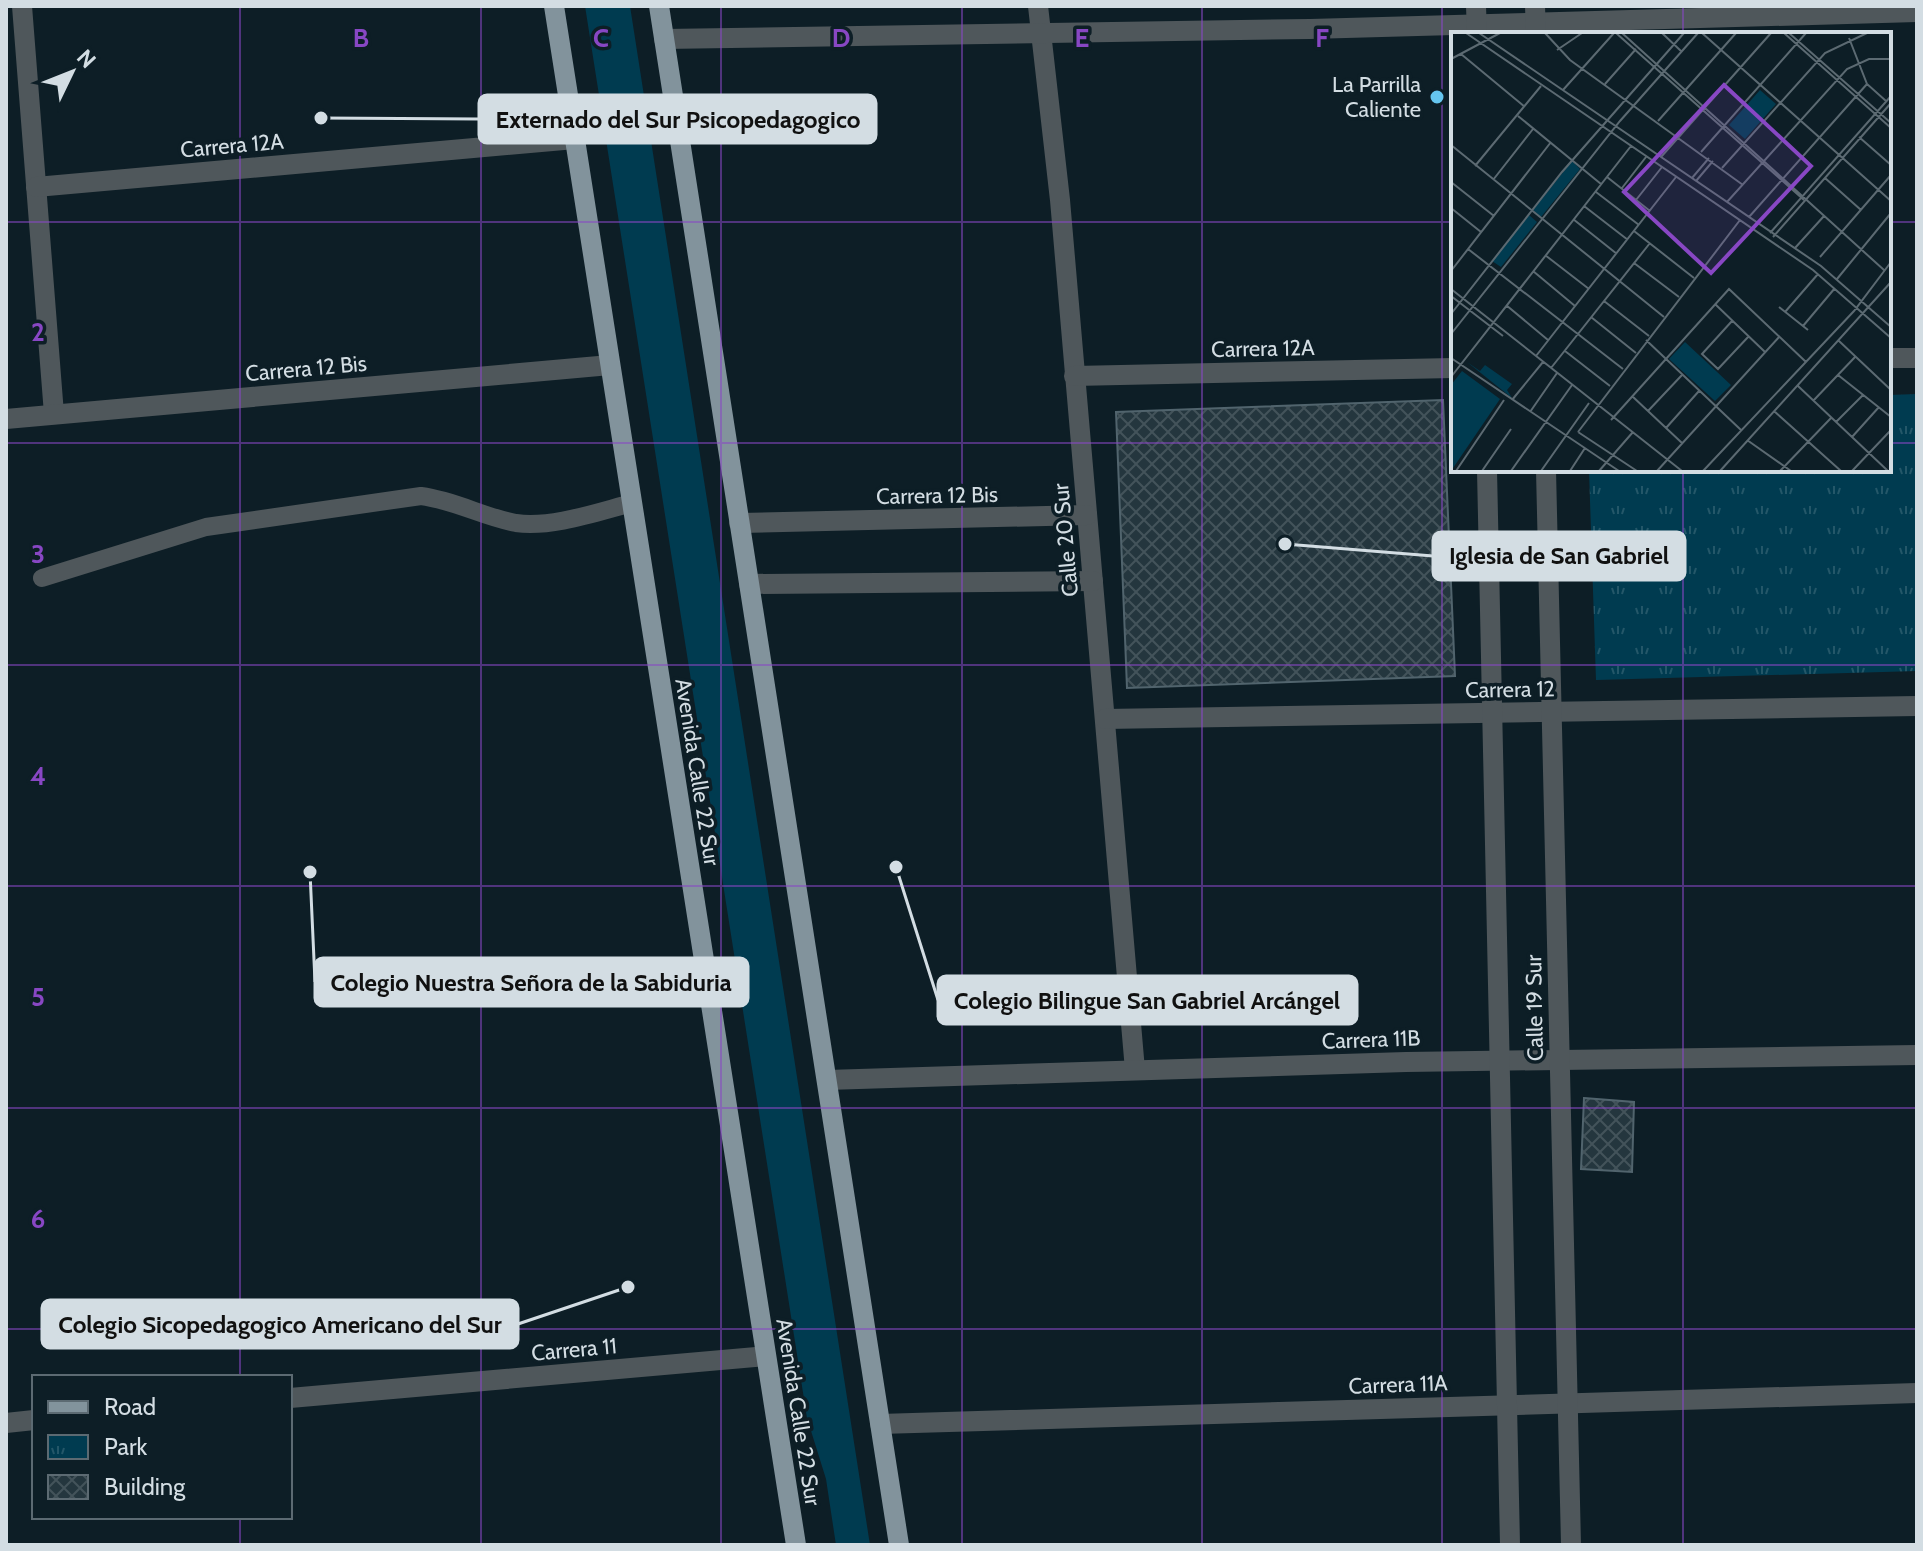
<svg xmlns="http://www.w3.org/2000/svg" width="1923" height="1551" font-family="Cabin,sans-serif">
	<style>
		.green { fill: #003b50 }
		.park { fill: url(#park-tufts) }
		.building { fill: url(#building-cross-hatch); stroke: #51646d; stroke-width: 2 }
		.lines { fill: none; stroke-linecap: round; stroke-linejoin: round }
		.service { stroke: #4f575b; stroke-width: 18 }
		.minor { stroke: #4f575b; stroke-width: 20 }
		.tertiary { stroke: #4f575b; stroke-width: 20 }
		.primary { stroke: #82939c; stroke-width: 20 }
		.grid { fill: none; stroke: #8847c4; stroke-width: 2; stroke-opacity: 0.55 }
		.poi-dot { fill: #65c5ee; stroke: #0d1e26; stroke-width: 3 }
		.labels { text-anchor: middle; stroke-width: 7; stroke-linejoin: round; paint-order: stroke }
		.poi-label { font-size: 22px; fill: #d3dde3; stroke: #0d1e26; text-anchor: end }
		.street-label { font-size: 22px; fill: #d3dde3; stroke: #0d1e26 }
		.inset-road { fill: none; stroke: #5c6a72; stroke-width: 2 }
		.view { fill: #8847c4; fill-opacity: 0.15; stroke: #8847c4; stroke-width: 4 }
		.inset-edge { fill: none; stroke: #d3dde3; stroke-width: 4 }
		.grid-label { font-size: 26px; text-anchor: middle; font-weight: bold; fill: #8847c4; stroke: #0d1e26; stroke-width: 7; stroke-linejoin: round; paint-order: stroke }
		.leader { fill: none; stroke: #d3dde3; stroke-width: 3 }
		.callout-dot { fill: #d3dde3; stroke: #0d1e26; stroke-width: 3 }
		.callout { fill: #d3dde3; stroke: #d3dde3; stroke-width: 3 }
		.callout-label { font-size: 24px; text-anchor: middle; font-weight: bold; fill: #111 }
	</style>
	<defs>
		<pattern id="park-tufts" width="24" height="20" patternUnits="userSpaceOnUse" patternTransform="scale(2)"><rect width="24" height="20" fill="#003b50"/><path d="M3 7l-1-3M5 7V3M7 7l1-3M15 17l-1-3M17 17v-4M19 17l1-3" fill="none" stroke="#245769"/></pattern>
		<pattern id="building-cross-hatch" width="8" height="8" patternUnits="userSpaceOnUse" patternTransform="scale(2)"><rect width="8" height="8" fill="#24363e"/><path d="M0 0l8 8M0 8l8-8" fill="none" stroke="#43535a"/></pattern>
	</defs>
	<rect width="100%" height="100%" fill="#0d1e26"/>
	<!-- green -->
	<polygon class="green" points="585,6 630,6 870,1545 836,1545 826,1479 807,1418"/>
	<!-- park -->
	<polygon class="park" points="1917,394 1917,671 1596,680 1589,470 1889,470 1889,395"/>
	<!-- building -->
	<g class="building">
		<polygon points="1443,400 1455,676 1127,688 1116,412"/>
		<polygon points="1584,1098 1634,1102 1632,1172 1581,1169"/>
	</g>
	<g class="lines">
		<!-- service -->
		<path class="service" d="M42,578l164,-51 215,-31c36,5 62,21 95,27 36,5 81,-11 116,-20"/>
		<!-- minor -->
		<g class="minor">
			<polyline points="22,6 54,414"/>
			<polyline points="1038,6 1060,200 1135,1070"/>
			<polyline points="664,39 1310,29 1917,12"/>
			<polyline points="36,187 575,139"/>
			<polyline points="1889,358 1917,358"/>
			<polyline points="1074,376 1453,368"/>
			<polyline points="6,419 610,365"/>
			<polyline points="739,523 1087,515"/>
			<polyline points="749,584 1093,581"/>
			<polyline points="1105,719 1917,706"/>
			<polyline points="827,1080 1406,1062 1917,1055"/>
			<polyline points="290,1398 766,1356"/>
			<polyline points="6,1423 34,1420"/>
			<polyline points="880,1424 1917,1393"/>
		</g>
		<!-- tertiary -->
		<g class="tertiary">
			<polyline points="1476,6 1477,34"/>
			<polyline points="1535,6 1536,34"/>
			<polyline points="1487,470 1510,1545"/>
			<polyline points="1546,470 1571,1545"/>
		</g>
		<!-- primary -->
		<g class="primary">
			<polyline points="554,6 796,1545"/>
			<polyline points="659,6 899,1545"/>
		</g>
	</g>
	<!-- grid -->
	<path class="grid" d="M240,6v1371M481,6v1539M721,6v1539M962,6v1539M1202,6v1539M1442,6v1539M1683,6v28M6,222h1447M1889,222h28M6,443h1447M1889,443h28M1683,470v1075M6,665h1911M6,886h1911M6,1108h1911M6,1329h1911M240,1517v28"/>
	<!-- markers -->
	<circle class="poi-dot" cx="1437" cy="97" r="8"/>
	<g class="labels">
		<!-- poi labels -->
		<g class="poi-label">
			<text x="1421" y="92">La Parrilla<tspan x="1421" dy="25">Caliente</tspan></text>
		</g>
		<!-- street labels -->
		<g class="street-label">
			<text transform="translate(232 145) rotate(-5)" y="8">Carrera 12A</text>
			<text transform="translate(1263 348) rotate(-1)" y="8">Carrera 12A</text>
			<text transform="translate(306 368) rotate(-5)" y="8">Carrera 12 Bis</text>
			<text transform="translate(937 495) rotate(-1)" y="8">Carrera 12 Bis</text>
			<text transform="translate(1065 540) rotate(-95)" y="8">Calle 20 Sur</text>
			<text transform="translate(1510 689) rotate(-1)" y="8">Carrera 12</text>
			<text transform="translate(698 772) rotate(81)" y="8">Avenida Calle 22 Sur</text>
			<text transform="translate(1534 1008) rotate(-91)" y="8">Calle 19 Sur</text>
			<text transform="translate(1371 1039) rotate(-2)" y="8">Carrera 11B</text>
			<text transform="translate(574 1349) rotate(-5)" y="8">Carrera 11</text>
			<text transform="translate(1398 1384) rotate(-2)" y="8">Carrera 11A</text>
			<text transform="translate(799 1412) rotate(81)" y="8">Avenida Calle 22 Sur</text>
		</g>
	</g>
	<!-- overview -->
	<g transform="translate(1451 32)">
		<rect width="440" height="440" fill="#0d1e26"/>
		<path d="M309,58l16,14 -31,35 -16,-14zM121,129l8,8 -39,48 -8,-7zM78,183l8,7 -36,45 -9,-6zM234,310l46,43 -16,16 -46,-42zM16,330l13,9 5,-6 27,19 -5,6 5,8zM11,339l38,28 -49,72v-86z" fill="#003b50"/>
		<path class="inset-road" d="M15,1l347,237 78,68M28,1l342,233 70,61M94,1l25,27 173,125M165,1l188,167M171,1l262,237M211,1l20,19M251,1l189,168M333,1l107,95M338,1l102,90M398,6l18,46 19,17M106,18l25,-17M10,22l64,53M0,27l49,-26M154,52l31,-35M112,58l51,-57M67,84l83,68M207,89l78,-88M408,105l32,28M0,113l213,172M250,120l105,-119M210,125l110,-124M24,134l66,-80M271,136l103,-115 42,-20M156,145l43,34M241,146l17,-20M374,146l36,32M42,148l40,-51M245,149l17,-20M0,150l43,34M171,156l24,-31M145,160l43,33M185,168l26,-33M276,170l120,-133 22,-10h22M133,174l44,34M0,176l30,24M298,185l118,-133M122,187l44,35M183,199l60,47M319,201l121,-137M322,205l118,-134M344,216l29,-32M17,217l155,120M94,223l44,34M369,225l71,-82M183,231l45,34M0,239l100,-129M82,239l42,35M386,247l54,-66M0,257l231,182M0,264l52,40M153,269l45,35M264,272l50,48M55,273l42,35M328,275l29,23M334,280l33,-38M0,282l111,-142 122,-139M140,285l45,36M281,289l-30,33 16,15 31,-33M352,294l32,-38M0,302l169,-213 78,-88M195,308l95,90M388,309l52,49M114,319l45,35M85,324l140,-179M0,326l168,113M100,336l99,-125M387,343l53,42M0,345l180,-231M347,354l90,85M181,364l50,47M61,368l31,-38M362,369l43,-45M197,379l34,-36M323,379l67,60M79,380l27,-39M160,388l118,-131 77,73M385,390l27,-27M215,396l33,-37M127,400l162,-212M127,400l59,39M401,405l27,-30M296,408l44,31M5,439l48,-71M31,439l29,-42M60,439l61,-86M90,439l48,-68M119,439l15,-23M148,439l34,-39M206,439l123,-135M252,439l151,-160 37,-49M269,439l171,-189M329,439l51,-53M401,439l39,-41"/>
		<path class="view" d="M273,53l87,81 -100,107 -87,-81z"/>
		<rect width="440" height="440" class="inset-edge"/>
	</g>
	<g class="grid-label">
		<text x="361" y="47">B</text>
		<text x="601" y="47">C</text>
		<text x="841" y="47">D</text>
		<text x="1082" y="47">E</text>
		<text x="1322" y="47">F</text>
		<text x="38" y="341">2</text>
		<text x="38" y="563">3</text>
		<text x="38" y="785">4</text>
		<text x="38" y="1006">5</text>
		<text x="38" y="1228">6</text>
	</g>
	<!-- callouts -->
	<path class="leader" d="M321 118L479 119M1285 544L1433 556M310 872L315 982M896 867L938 1000M628 1287L518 1324"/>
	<g class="callout-dot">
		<circle cx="321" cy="118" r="8"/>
		<circle cx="1285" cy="544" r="8"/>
		<circle cx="310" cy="872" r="8"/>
		<circle cx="896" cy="867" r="8"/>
		<circle cx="628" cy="1287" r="8"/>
	</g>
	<g class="callout">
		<rect x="479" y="95" width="397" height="48" rx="8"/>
		<rect x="1433" y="532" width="252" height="48" rx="8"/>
		<rect x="315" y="958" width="433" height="48" rx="8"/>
		<rect x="938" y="976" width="419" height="48" rx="8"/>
		<rect x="42" y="1300" width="476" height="48" rx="8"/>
	</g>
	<g class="callout-label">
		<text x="678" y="128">Externado del Sur Psicopedagogico</text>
		<text x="1559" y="564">Iglesia de San Gabriel</text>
		<text x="531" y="991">Colegio Nuestra Señora de la Sabiduria</text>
		<text x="1147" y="1009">Colegio Bilingue San Gabriel Arcángel</text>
		<text x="280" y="1333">Colegio Sicopedagogico Americano del Sur</text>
	</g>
	<!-- border -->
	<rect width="1923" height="1551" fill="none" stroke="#d3dde3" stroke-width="16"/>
	<!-- legend -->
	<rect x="32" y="1375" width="260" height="144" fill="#0d1e26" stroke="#5c6a72" stroke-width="2"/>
	<rect x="48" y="1401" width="40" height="12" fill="#82939c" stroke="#5c6a72" stroke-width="2"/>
	<text x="104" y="1415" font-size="24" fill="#d3dde3">Road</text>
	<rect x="48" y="1435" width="40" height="24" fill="url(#park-tufts)" stroke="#5c6a72" stroke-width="2"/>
	<text x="104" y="1455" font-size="24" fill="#d3dde3">Park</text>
	<rect x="48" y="1475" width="40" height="24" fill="url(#building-cross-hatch)" stroke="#5c6a72" stroke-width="2"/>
	<text x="104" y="1495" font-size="24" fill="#d3dde3">Building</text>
	<!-- north arrow -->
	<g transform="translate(72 72) rotate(47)" stroke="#0d1e26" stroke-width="6" paint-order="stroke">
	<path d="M0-6L14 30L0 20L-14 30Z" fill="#d3dde3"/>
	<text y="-12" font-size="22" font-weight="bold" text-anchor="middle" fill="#d3dde3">N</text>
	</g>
</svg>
